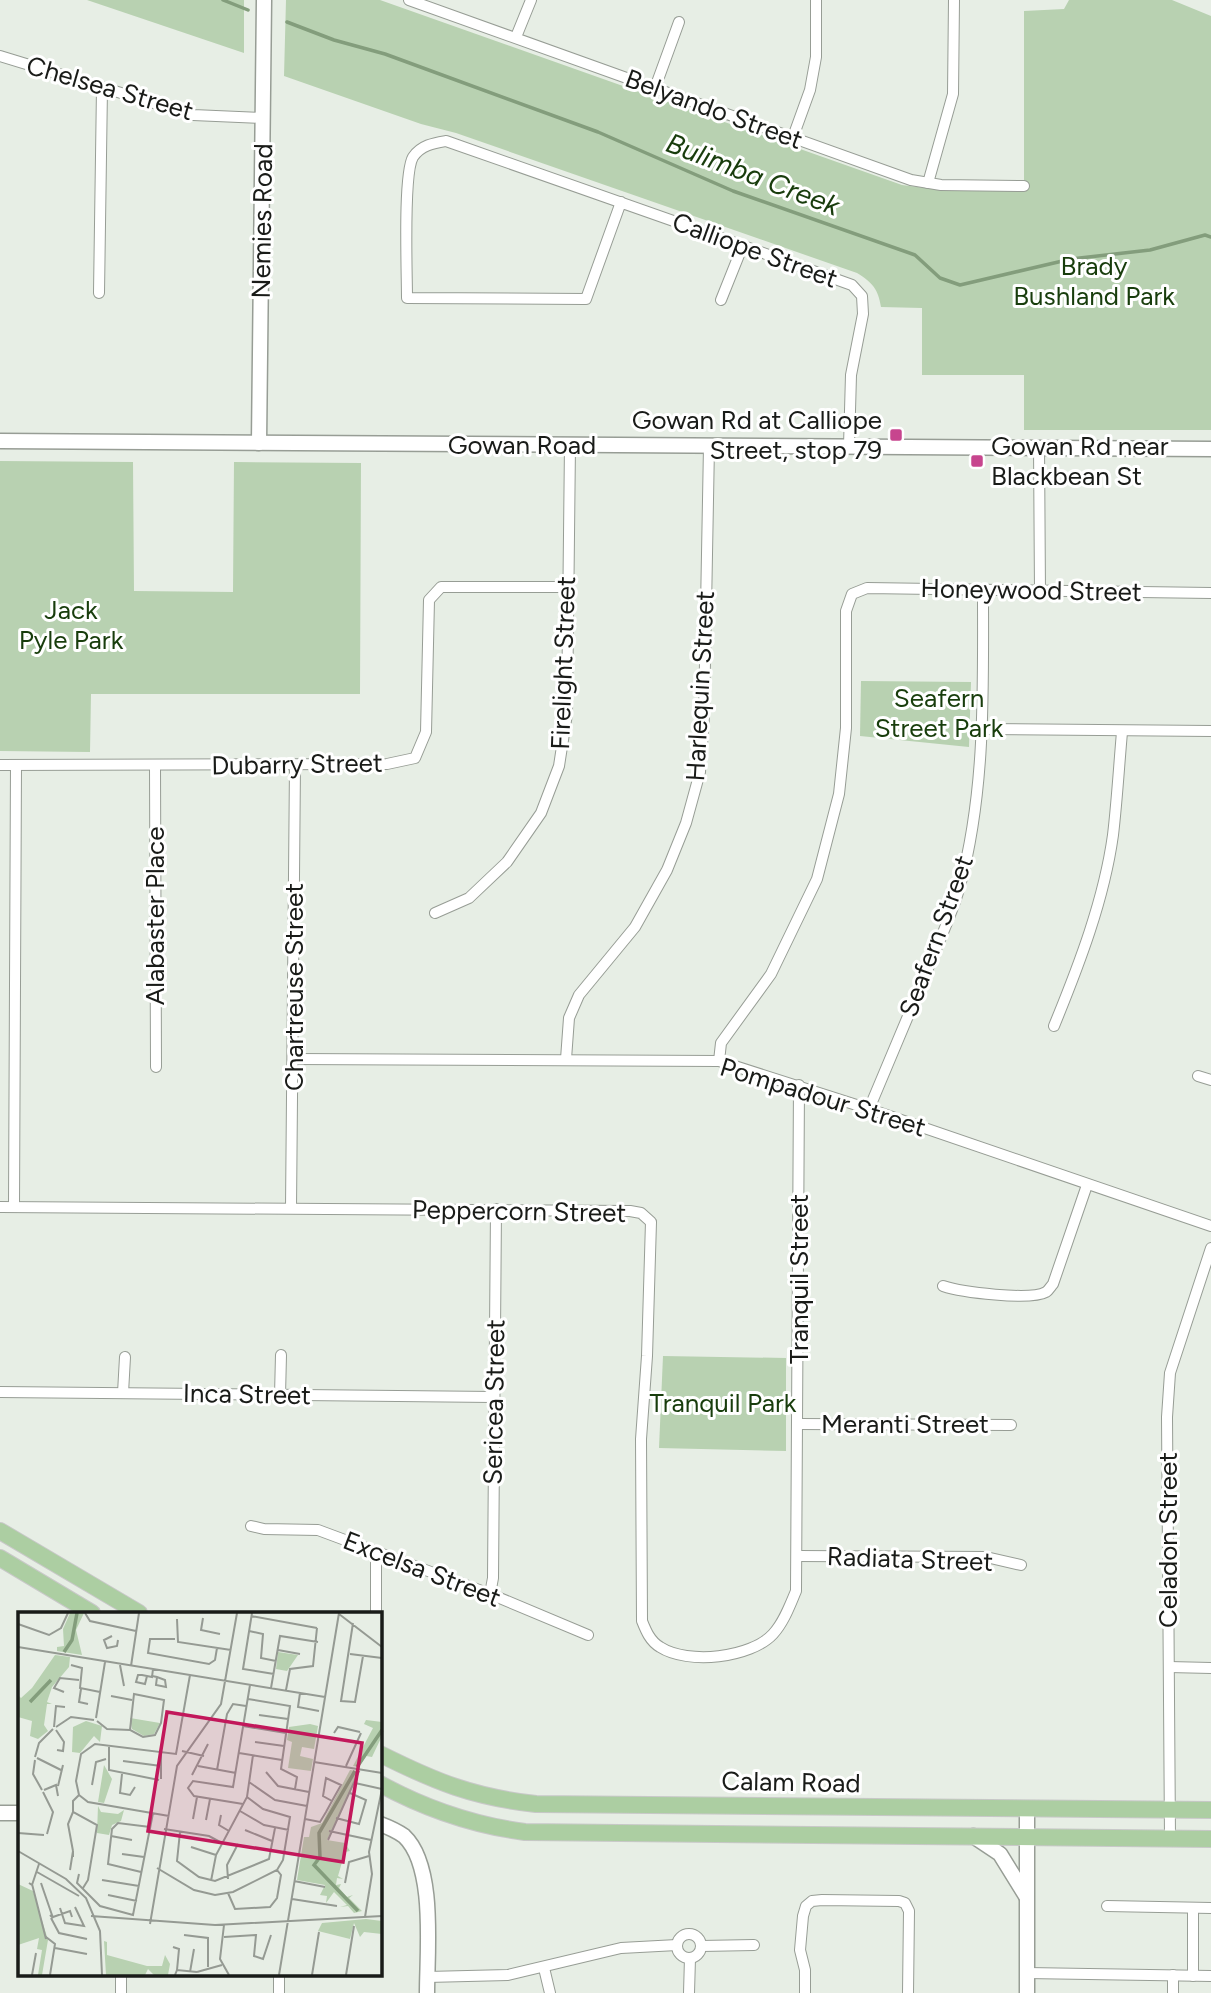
<svg xmlns="http://www.w3.org/2000/svg" width="1211" height="1993" font-family="Figtree,sans-serif">
	<style>
		.green { fill: #b8d1b1 }
		.lines { fill: none; stroke-linecap: round; stroke-linejoin: round }
		.stream { stroke: #839d7c; stroke-width: 3.5 }
		.street-casing { stroke: #979d95; stroke-width: 12 }
		.secondary-casing { stroke: #979d95; stroke-width: 17 }
		.primary-casing { stroke: #c8c8c8; stroke-width: 18 }
		.street { stroke: #fff; stroke-width: 10 }
		.secondary { stroke: #fff; stroke-width: 14 }
		.primary { stroke: #accea2; stroke-width: 16 }
		.poi-dot { fill: #c7458e; stroke: #fff; stroke-width: 2.5 }
		.labels { text-anchor: middle; stroke-width: 6; stroke-linejoin: round; paint-order: stroke }
		.street-label { font-size: 26px; fill: #191b18; stroke: #fff }
		.park-label { font-size: 26px; fill: #183d0c; stroke: #fff }
		.poi-label { font-size: 26px; fill: #191b18; stroke: #fff; text-anchor: end }
		.water-label { font-size: 28px; font-style: italic; fill: #183c0c; stroke: #fff }
		.inset-river { fill: none; stroke: #839d7c; stroke-width: 3.5 }
		.inset-road { fill: none; stroke: #959a93; stroke-width: 2 }
		.view { fill: #c2185b; fill-opacity: 0.15; stroke: #c2185b; stroke-width: 3.5 }
		.inset-edge { fill: none; stroke: #191b18; stroke-width: 3.5 }
	</style>
	<rect width="100%" height="100%" fill="#e7eee5"/>
	<!-- green -->
	<g class="green">
		<polygon points="87,0 244,0 244,53"/>
		<path d="M286,0h94l522,185 31,4h91v-178l40,-2 5,-9h103l39,16v414h-187v-55h-102v-67l-41,-1c-3,-18 -8,-24 -24,-34l-401,-140 -35,-9 -137,-48z"/>
		<polygon points="0,461 133,462 134,591 233,592 234,462 361,463 360,694 91,694 90,752 0,751"/>
		<polygon points="861,681 971,682 969,747 860,736"/>
		<polygon points="663,1356 786,1358 786,1451 659,1448"/>
	</g>
	<g class="lines">
		<!-- stream -->
		<g class="stream">
			<polyline points="223,0 248,10"/>
			<polyline points="287,22 334,40 385,54 598,132 733,191 915,255 940,278 960,285 1071,259 1150,250 1205,235 1211,237"/>
		</g>
		<defs>
			<g id="street">
				<polyline points="409,0 911,180 941,185 1024,186"/>
				<polyline points="516,37 531,0"/>
				<polyline points="0,56 193,115 263,118"/>
				<polyline points="655,88 679,22"/>
				<polyline points="793,137 810,90 816,57 816,0"/>
				<polyline points="928,183 953,94 954,0"/>
				<path d="M621,202l-35,97 -179,-1c0,-26 -4,-124 6,-141 8,-12 21,-14 33,-16 136,47 271,95 406,144l10,11 1,18 -12,61 -2,71"/>
				<polyline points="99,293 102,88"/>
				<polyline points="721,300 743,245"/>
				<polyline points="1039,446 1040,592"/>
				<polyline points="983,729 1211,731"/>
				<polyline points="0,765 387,764 415,758 426,732 429,600 441,587 567,587"/>
				<polyline points="155,766 156,1067"/>
				<polyline points="435,913 469,898 507,862 541,813 559,766 567,714 570,445"/>
				<path d="M1054,1026c25,-61 50,-126 59,-191 4,-34 6,-69 9,-103"/>
				<polyline points="294,1059 719,1061 869,1109 1211,1226"/>
				<polyline points="566,1059 569,1018 579,995 635,927 667,870 686,823 700,772 704,716 709,446"/>
				<polyline points="719,1061 721,1043 771,974 817,879 839,794 846,728 846,611 852,594 867,588 1211,593"/>
				<polyline points="1198,1076 1211,1080"/>
				<path d="M869,1109c19,-46 39,-92 58,-138 11,-28 25,-56 33,-85 26,-97 23,-197 23,-297"/>
				<path d="M0,1207l630,4 11,2 10,9 -4,134 -6,83 1,182c4,10 8,20 18,26 28,18 91,11 113,-13 11,-12 17,-29 23,-43l3,-506"/>
				<polyline points="14,1207 16,765"/>
				<polyline points="291,1208 295,765"/>
				<path d="M943,1286c18,6 87,15 103,6 3,-2 5,-6 7,-8l34,-99"/>
				<polyline points="0,1392 493,1397"/>
				<polyline points="123,1393 125,1357"/>
				<polyline points="280,1395 281,1355"/>
				<polyline points="798,1424 1011,1425"/>
				<polyline points="251,1526 264,1529 318,1530 490,1594 588,1635"/>
				<polyline points="376,1552 376,1613"/>
				<polyline points="798,1556 986,1557 1021,1565"/>
				<polyline points="490,1594 493,1578 496,1209"/>
				<polyline points="1169,1667 1211,1668"/>
				<polyline points="1170,1838 1167,1417 1170,1373 1211,1248"/>
				<polyline points="1107,1906 1211,1908"/>
				<circle cx="689" cy="1946" r="12"/>
				<polyline points="701,1946 754,1945"/>
				<polyline points="544,1968 550,1993"/>
				<polyline points="1027,1973 1211,1976"/>
				<polyline points="1193,1976 1193,1908"/>
				<polyline points="427,1977 508,1975 621,1948 677,1945"/>
				<polyline points="121,1993 121,1974"/>
				<polyline points="279,1993 279,1974"/>
				<polyline points="689,1993 690,1958"/>
				<polyline points="805,1993 805,1970 800,1950 803,1916 806,1906 812,1901 822,1900 899,1901 905,1903 909,1911 908,1993"/>
				<polyline points="1173,1993 1173,1975"/>
			</g>
			<g id="secondary">
				<polyline points="0,441 1211,449"/>
				<polyline points="259,443 264,0"/>
				<polyline points="1027,1810 1027,1993"/>
				<polyline points="0,1813 19,1813"/>
				<path d="M380,1824c8,3 17,7 24,12 32,30 23,115 23,157"/>
				<polyline points="973,1836 1000,1854 1026,1896"/>
			</g>
			<g id="primary">
				<polyline points="0,1531 139,1613"/>
				<polyline points="0,1558 92,1613"/>
				<path d="M380,1754c56,28 93,43 156,50l675,6"/>
				<path d="M380,1784c46,25 92,41 145,48l686,7"/>
			</g>
		</defs>
		<!-- street casing -->
		<use href="#street" class="street-casing"/>
		<!-- secondary casing -->
		<use href="#secondary" class="secondary-casing"/>
		<!-- primary casing -->
		<use href="#primary" class="primary-casing"/>
		<!-- street -->
		<use href="#street" class="street"/>
		<!-- secondary -->
		<use href="#secondary" class="secondary"/>
		<!-- primary -->
		<use href="#primary" class="primary"/>
	</g>
	<!-- markers -->
	<g class="poi-dot">
		<rect x="889" y="428" width="14" height="14" rx="3.5"/>
		<rect x="970" y="454" width="14" height="14" rx="3.5"/>
	</g>
	<g class="labels">
		<!-- street labels -->
		<g class="street-label">
			<text transform="translate(110 88) rotate(16)" y="9">Chelsea Street</text>
			<text transform="translate(714 109) rotate(20)" y="9">Belyando Street</text>
			<text transform="translate(262 221) rotate(-89)" y="9">Nemies Road</text>
			<text transform="translate(755 250) rotate(20)" y="9">Calliope Street</text>
			<text x="522" y="454">Gowan Road</text>
			<text transform="translate(1031 590) rotate(1)" y="9">Honeywood Street</text>
			<text transform="translate(563 663) rotate(-88)" y="9">Firelight Street</text>
			<text transform="translate(700 686) rotate(-87)" y="9">Harlequin Street</text>
			<text transform="translate(297 764) rotate(-1)" y="9">Dubarry Street</text>
			<text transform="translate(155 916) rotate(-90)" y="9">Alabaster Place</text>
			<text transform="translate(936 936) rotate(-70)" y="9">Seafern Street</text>
			<text transform="translate(294 987) rotate(-90)" y="9">Chartreuse Street</text>
			<text transform="translate(823 1097) rotate(17)" y="9">Pompadour Street</text>
			<text transform="translate(519 1211) rotate(1)" y="9">Peppercorn Street</text>
			<text transform="translate(799 1279) rotate(-90)" y="9">Tranquil Street</text>
			<text transform="translate(247 1394) rotate(1)" y="9">Inca Street</text>
			<text transform="translate(494 1402) rotate(-89)" y="9">Sericea Street</text>
			<text x="905" y="1433">Meranti Street</text>
			<text transform="translate(1168 1540) rotate(-90)" y="9">Celadon Street</text>
			<text transform="translate(910 1559) rotate(2)" y="9">Radiata Street</text>
			<text transform="translate(422 1569) rotate(21)" y="9">Excelsa Street</text>
			<text transform="translate(791 1782) rotate(1)" y="9">Calam Road</text>
		</g>
		<!-- park labels -->
		<g class="park-label">
			<text x="1094" y="275">Brady<tspan x="1094" dy="30">Bushland Park</tspan></text>
			<text x="71" y="619">Jack<tspan x="71" dy="30">Pyle Park</tspan></text>
			<text x="939" y="707">Seafern<tspan x="939" dy="30">Street Park</tspan></text>
			<text x="723" y="1412">Tranquil Park</text>
		</g>
		<!-- poi labels -->
		<g class="poi-label">
			<text x="882" y="429">Gowan Rd at Calliope<tspan x="882" dy="30">Street, stop 79</tspan></text>
			<text x="991" y="455" text-anchor="start">Gowan Rd near<tspan x="991" dy="30">Blackbean St</tspan></text>
		</g>
		<!-- water labels -->
		<g class="water-label">
			<text transform="translate(753 174) rotate(21)" y="10">Bulimba Creek</text>
		</g>
	</g>
	<!-- overview -->
	<g transform="translate(18 1612)">
		<rect width="364" height="364" fill="#e7eee5"/>
		<path d="M52,1h14l-8,17 6,25 -25,-4v-4l7,-1 -1,-17zM260,40l20,3 -11,16 -11,-2zM37,43l15,2 -1,10 -17,20 -5,15 5,2h-5l-3,21 4,6 -10,8 -8,-3 2,-15 -14,-4v-22l3,3 11,-10zM112,106l30,5 -6,11 -10,2 -12,-7zM348,108l16,2v14l-10,21 -6,-1 -7,11 -6,-1 20,-38 -9,-4zM68,109l16,5 -2,16 -6,-6 -14,17 -8,-1 1,-25zM292,112l8,2 -4,23 -12,-2 -2,9 13,3 -2,12 -23,-3 4,-26 -5,-2 2,-13zM86,153l8,14 -8,24 -6,-1zM332,158l8,1 -1,7 -30,62 18,3 5,8 -5,1 -7,24 5,3 -6,-1 -1,7 5,-1 -2,4 8,9 6,-2 -4,3 13,13 -8,2 -6,-7 -8,1 7,-2 -13,-13 -8,11 1,-7 -7,-1 5,-10 -28,-5 7,-43h5l2,-10 11,-4zM80,194l3,6 17,2 6,-4 -3,11 -9,4 -3,10 -12,-2zM0,272l15,7 15,49 -6,35h-4l4,-25 -5,-1 2,-11 -21,7zM348,307l16,2v13l-18,-2 -4,5 -6,-14 -4,16 -32,-8 4,-8zM86,329l3,1v13l40,11h15l3,-11 5,9 -2,11h-14l-6,-6 -3,6h-39z" fill="#b8d1b1"/>
		<path class="inset-river" d="M46,40l8,-12 5,-27M12,90l21,-22M339,155l25,-37M337,159l-36,62 1,24 -6,8 44,46"/>
		<path class="inset-road" d="M67,1l5,8 46,10M234,1l-9,56 31,5M321,2l43,33M233,4l66,12M185,6l-2,12 19,4M159,7l1,23 53,8M335,11l-12,78 14,1 8,-46M0,12l31,11 12,-7 7,-15M231,19l14,3 -2,24 15,3M94,24l-8,4 3,8 10,-2 1,-6M157,27h-25l-2,14 61,11 6,-4 2,-12M0,35l307,50M260,38l22,4M332,42l32,4M53,53l11,3 -2,20 20,4M102,53l4,21M113,54l8,-53M129,64l-2,8 -9,-2 2,-7h4l10,2 1,-8M134,64l5,1 8,3 1,7 -10,-2 1,-8M253,76l9,-52 38,6M63,77l-2,13 9,2M268,78l4,-21 23,-3 4,-38M46,80l-10,-4 6,-10 19,2M282,81l-2,14 21,4M116,82l30,6 -3,23 -6,12 -12,2 -13,-7zM93,84l21,4M230,87l42,7 -9,63 16,8 -2,12M241,103l29,4M78,106l9,-56M79,109l10,8 23,1M225,114l43,7M36,115l2,-21 9,1M38,115l15,-10 23,3M38,118l8,12 -1,9 -6,-1M316,121l4,-6 22,5M237,130l29,4M91,133v25l50,10M164,139l22,5M221,141l43,7M17,145l4,-14 14,-14M19,146l24,12M17,148l-2,14 9,16M105,149l38,5M296,150l68,11M180,154l38,7M328,154l15,-33M199,158l10,-56 6,-10 13,2M248,160l12,14 31,6M104,162l-2,19 10,2 5,-8M174,163l16,-31M143,167v-25M231,170l26,18 32,6M337,171l27,6 -13,63 3,22 -7,43M74,173l4,-23 10,-3M40,174l5,-21M26,178l12,-5 2,11M25,180l10,20 -6,22M61,183l-6,6v11l24,13 -9,55 -5,8M225,192l-49,-8 -6,-8 5,-7 40,6 17,-102M222,199l24,14 25,5M203,203l-2,10 10,6M151,204l-81,-14 -9,-7 -3,-14 5,-27 14,-10 81,10 14,-79M318,206l23,6 7,-24 -16,-7M175,207l4,-22M287,207l15,3 6,-10 6,-11 9,-16 -15,-7 -3,18 9,5M188,208l4,-21M146,217l45,7 13,7M227,218l27,11M311,219l42,9M162,220l-3,29 22,16 16,4 54,-22 6,-31M0,221l26,2M93,224l21,4M310,228l32,-71M173,235l25,8M0,239l48,28 20,19 14,33 2,44M55,239l-5,-27 5,-12M104,242l22,3M139,256l37,22 21,5 18,-3 44,-22 6,-10 7,-43 -27,-8 -16,-12M52,258l3,-19v6M19,260l42,24M123,260l-33,-8 4,-35 6,-6 32,4M61,262l-2,9 23,23 33,9 20,-102M210,267l-1,-14 11,-21M84,268l37,6M193,269l5,-26 31,-58 6,-42M276,269l31,6M11,271l3,2 7,-21M23,271l12,35 -3,-3M327,271l4,-21 20,-6M14,272l14,55M210,281l7,16 35,-2 7,-9 4,-23 -4,-5M90,283l29,6M274,287l45,7M42,296l5,15 19,3 -9,-19M73,304l124,9 167,-9M35,305l17,-6 2,6M33,306l8,15 28,6M132,312l27,-158 44,-62 16,-91M206,313l-4,34 9,16M166,323l24,3v29M28,325l9,7 -5,31M206,325l32,-2 -2,21 9,3 8,-24M155,335l6,2 -2,21M37,336l32,6M172,360l4,-23M179,360l25,-7M14,363l4,-22M157,363l2,-5 20,2M261,363l60,-362M294,363l7,-43M328,363l8,-49"/>
		<path class="view" d="M149,100l195,31 -19,119 -195,-31z"/>
		<rect width="364" height="364" class="inset-edge"/>
	</g>
</svg>
